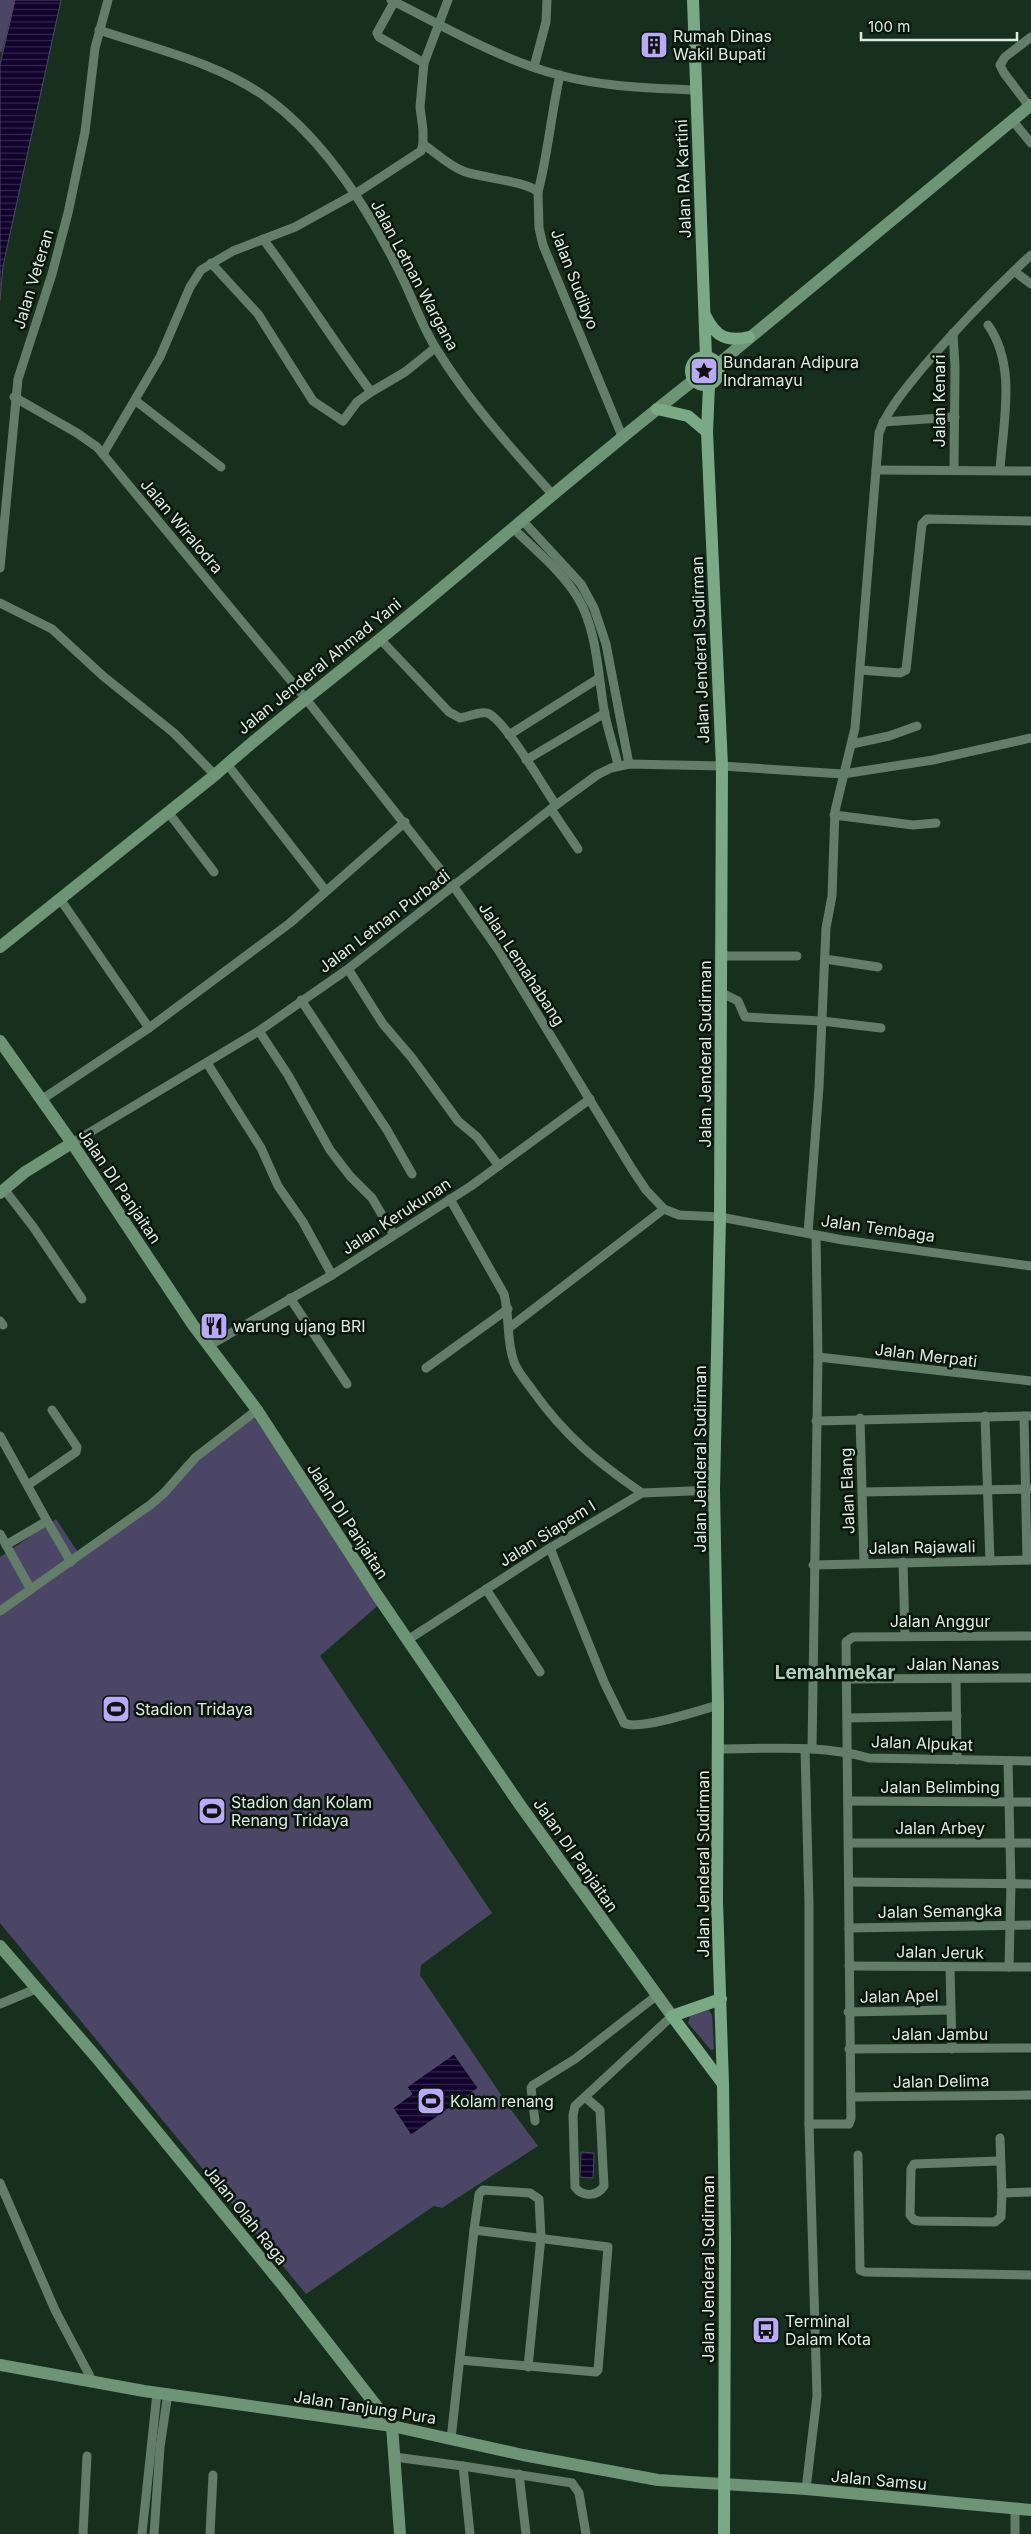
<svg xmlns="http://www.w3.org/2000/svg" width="1031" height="2534" font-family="Inter,sans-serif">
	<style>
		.green { fill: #4c4666 }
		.water { fill: url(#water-rules); stroke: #4e4863 }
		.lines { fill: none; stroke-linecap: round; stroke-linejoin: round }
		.street { stroke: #627e68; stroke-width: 9 }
		.secondary { stroke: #6e9476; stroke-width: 12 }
		.primary { stroke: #7aaa85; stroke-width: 12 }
		.labels { text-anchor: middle; stroke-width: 5; stroke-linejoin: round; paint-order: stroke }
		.poi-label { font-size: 16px; fill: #ddece0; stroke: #0a150c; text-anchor: start }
		.street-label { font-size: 16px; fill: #ddece0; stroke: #0a150c }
		.quarter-label { font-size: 19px; font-weight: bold; fill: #b2d1b8; stroke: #0a150c }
	</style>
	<defs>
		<pattern id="water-rules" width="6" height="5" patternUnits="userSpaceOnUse" patternTransform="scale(1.25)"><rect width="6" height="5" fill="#11022d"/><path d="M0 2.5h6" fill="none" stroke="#33274b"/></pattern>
	</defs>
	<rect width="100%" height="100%" fill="#16301d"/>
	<!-- green -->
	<g class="green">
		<polygon points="0,0 15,0 2,52 0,52"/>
		<polygon points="249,1410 382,1602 320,1656 492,1913 421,1965 420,1975 512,2111 538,2146 442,2208 434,2206 306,2294 0,1923 0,1557 56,1519 79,1554 151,1502 184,1463"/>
		<polygon points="709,2010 712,2015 714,2049 711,2050 688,2023 690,2016"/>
	</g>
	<!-- water -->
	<g class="water">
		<polygon points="15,0 61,0 3,266 0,300 0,65"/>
		<polygon points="454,2054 478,2088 411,2135 393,2108 412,2094 407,2087"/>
		<polygon points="581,2152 594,2153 593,2178 580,2177"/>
	</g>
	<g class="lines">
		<!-- street -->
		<g class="street">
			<path d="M391,0c52,26 112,61 168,75 44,12 92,13 137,15"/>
			<polyline points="394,2 377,33 379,37 424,63"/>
			<path d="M99,30c56,19 120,33 168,68 59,43 102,112 134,177 12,24 21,52 36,75 33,53 74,98 115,144"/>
			<polyline points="534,67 546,22 547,0"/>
			<polyline points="1029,106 1004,73 1000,65 1005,57 1031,37"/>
			<polyline points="1013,121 1031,143"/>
			<path d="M423,144c13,9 25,21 40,27 18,7 64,10 75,21l1,36 4,17 79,191"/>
			<path d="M538,192c10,-38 13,-78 22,-117"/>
			<path d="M211,263l47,51 55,87 30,20 14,-19 14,-10c-37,-50 -70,-103 -108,-153"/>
			<polyline points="1014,271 1031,284"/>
			<path d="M988,325c29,41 15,97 12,145"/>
			<polyline points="953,333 955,366 954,469"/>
			<polyline points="371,392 405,372 435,348"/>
			<polyline points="14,397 77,433 97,447 306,699 454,887 499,951 632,1169 646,1190 664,1209 679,1215 720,1217 843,1240 1031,1266"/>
			<polyline points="136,401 221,467"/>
			<polyline points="883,422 955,417"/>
			<polyline points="103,454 160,357 190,287 201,270 233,251 295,227 355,194 421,151 423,144 423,130 420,107 424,63 448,0"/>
			<polyline points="876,470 1031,471"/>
			<polyline points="522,520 581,584 594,608 606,644 629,764"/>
			<path d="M513,528c22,22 49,43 65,70 19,32 20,76 26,112 3,18 10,37 14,55"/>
			<polyline points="0,568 18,379 52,274 68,213 85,132 95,48 108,0"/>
			<polyline points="0,603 52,629 103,676 174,733 215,775"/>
			<path d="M380,639l69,73 11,6c8,-1 19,-7 27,-5 17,5 57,75 69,92"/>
			<polyline points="860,670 900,673 906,670 922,524 927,519 1031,521"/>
			<polyline points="509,735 599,678"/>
			<polyline points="852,744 889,736 917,726"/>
			<polyline points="526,760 605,713"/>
			<polyline points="227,764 326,891"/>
			<polyline points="551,809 578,849"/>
			<polyline points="168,812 214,872"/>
			<polyline points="834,815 913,825 936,823"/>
			<polyline points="60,899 149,1028"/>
			<polyline points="721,956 797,956"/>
			<polyline points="825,959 878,967"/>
			<polyline points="348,969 383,1024 412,1058 458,1121 477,1137 499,1166"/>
			<polyline points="722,993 738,1001 745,1017 822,1021 881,1028"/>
			<polyline points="301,1000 387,1130 412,1174"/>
			<polyline points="259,1031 288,1075 330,1150 350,1176 372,1198 394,1235"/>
			<polyline points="207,1063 261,1148 278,1186 303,1222 332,1275"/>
			<polyline points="41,1100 149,1028 290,923 405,822"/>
			<polyline points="72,1143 259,1031 348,969 556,805 597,775 611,768 629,764 722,766 843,774 933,760 1031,738"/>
			<polyline points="4,1189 34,1228 82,1299"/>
			<path d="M450,1199l54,95c6,23 2,46 10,68 4,11 13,20 19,29 32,45 64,71 109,102"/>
			<path d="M808,1233l11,-146 7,-159 6,-32 3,-85 20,-83 24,-295c9,-25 29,-47 45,-67 34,-39 69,-76 107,-111"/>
			<polyline points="290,1298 347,1384"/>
			<polyline points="0,1321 3,1325"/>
			<polyline points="509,1328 664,1209"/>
			<polyline points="210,1345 332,1275 471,1186 590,1099"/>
			<polyline points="818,1357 1031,1381"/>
			<polyline points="426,1368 508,1309"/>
			<polyline points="985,1416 990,1561"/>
			<polyline points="1024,1416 1027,1560"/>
			<polyline points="860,1418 864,1563"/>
			<polyline points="816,1421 1031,1416"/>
			<polyline points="0,1436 47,1521 6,1545"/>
			<polyline points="28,1485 76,1452 77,1447 52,1410"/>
			<polyline points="862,1492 1031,1489"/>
			<polyline points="47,1521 71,1562"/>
			<polyline points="0,1534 30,1588"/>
			<path d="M550,1548l54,134 20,41c14,8 77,-13 94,-18"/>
			<polyline points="903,1562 905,1635"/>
			<polyline points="813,1565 1031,1560"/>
			<polyline points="486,1589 540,1672"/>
			<polyline points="0,1611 150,1505 164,1493 196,1457 257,1410"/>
			<polyline points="409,1639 550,1548 642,1493 714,1490"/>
			<polyline points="846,1679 1031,1678"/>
			<polyline points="956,1679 957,1760"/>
			<polyline points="848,1718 957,1716"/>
			<path d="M718,1749c50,0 102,-5 151,9l162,3"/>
			<polyline points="805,1749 809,1904 809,2124 849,2124 851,2118 846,1642 853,1637 1031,1636"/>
			<polyline points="812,1749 818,1357 816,1235"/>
			<polyline points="1008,1761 1011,1884 1009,1967"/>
			<polyline points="848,1801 1031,1802"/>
			<polyline points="849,1843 1031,1843"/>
			<polyline points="850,1882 1031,1884"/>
			<polyline points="849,1928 1031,1925"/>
			<polyline points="849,1966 1031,1967"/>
			<polyline points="950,1967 952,2049"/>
			<polyline points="0,2004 38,1988"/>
			<polyline points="848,2012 950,2010"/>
			<polyline points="849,2049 1031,2048"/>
			<path d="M585,2097l15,13 4,76c-7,11 -22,11 -29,1l-2,-72 2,-9 97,-90"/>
			<polyline points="851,2097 1031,2095"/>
			<polyline points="535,2121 531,2088 533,2085 575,2059 656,1996"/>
			<polyline points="1000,2138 1002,2193 1031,2192"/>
			<polyline points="858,2155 860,2270 865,2272 1031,2275"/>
			<polyline points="1000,2161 914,2164 911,2169 910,2215 914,2220 919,2221 995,2222 1001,2217 1002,2193"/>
			<polyline points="0,2183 55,2310 93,2382"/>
			<polyline points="460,2360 596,2372 598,2370 608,2247 474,2230"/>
			<polyline points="451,2439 474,2230 479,2194 483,2190 530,2193 539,2199 541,2237 528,2367"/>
			<polyline points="394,2457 463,2466 572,2483 579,2493 586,2534"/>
			<polyline points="463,2466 470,2534"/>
			<polyline points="519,2474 526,2534"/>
			<polyline points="806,2489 817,2396 809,2124"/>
			<polyline points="1015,2508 1015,2534"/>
			<polyline points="83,2534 87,2456"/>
			<polyline points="142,2534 157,2393"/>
			<polyline points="154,2534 160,2447 168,2393"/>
			<polyline points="210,2534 213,2475"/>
		</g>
		<!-- secondary -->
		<g class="secondary">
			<polyline points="717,365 1031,105"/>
			<path d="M0,947l215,-172c53,-48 109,-90 164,-135 105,-86 207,-176 315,-260"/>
			<polyline points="0,1041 72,1143 193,1325 257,1410 377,1595 520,1805 672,2016"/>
			<polyline points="0,1193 25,1172 72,1143"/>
			<polyline points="0,1946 96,2057 285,2288 392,2426 400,2534"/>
			<polyline points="0,2365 144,2391 392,2426 523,2455 658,2480 806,2489 1031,2510"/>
		</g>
		<!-- primary -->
		<g class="primary">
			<polyline points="693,0 706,358"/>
			<path d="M706,317c10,20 21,25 43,20"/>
			<circle cx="705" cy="371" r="14"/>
			<polyline points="709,385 707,432 722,766 720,1217 714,1490 718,1705 717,1902 723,2084 725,2240 724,2534"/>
			<polyline points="657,409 688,416 707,432"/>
			<polyline points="721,1999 672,2016 723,2084"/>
		</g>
	</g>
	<!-- icons -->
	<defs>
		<symbol id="building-square" viewBox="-11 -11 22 22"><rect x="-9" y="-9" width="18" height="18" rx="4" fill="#b9aaf7" stroke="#0a150c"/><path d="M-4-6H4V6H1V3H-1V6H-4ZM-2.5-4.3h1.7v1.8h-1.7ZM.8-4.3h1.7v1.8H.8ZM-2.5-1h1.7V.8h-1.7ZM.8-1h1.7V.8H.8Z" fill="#111"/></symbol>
		<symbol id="sight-square" viewBox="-11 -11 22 22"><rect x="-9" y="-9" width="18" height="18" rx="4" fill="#b9aaf7" stroke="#0a150c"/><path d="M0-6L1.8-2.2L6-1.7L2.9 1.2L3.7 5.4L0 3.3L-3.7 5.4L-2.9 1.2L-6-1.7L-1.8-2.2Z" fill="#111"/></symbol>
		<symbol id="restaurant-square" viewBox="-11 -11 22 22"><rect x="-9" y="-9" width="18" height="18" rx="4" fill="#b9aaf7" stroke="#0a150c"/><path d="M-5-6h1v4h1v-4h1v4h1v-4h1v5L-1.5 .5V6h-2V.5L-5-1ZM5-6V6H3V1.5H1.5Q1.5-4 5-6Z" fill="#111"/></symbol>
		<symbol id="stadium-square" viewBox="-11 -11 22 22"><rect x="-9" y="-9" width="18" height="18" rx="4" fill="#b9aaf7" stroke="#0a150c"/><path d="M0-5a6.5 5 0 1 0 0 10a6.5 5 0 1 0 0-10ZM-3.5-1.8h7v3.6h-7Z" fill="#111"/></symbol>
		<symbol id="bus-square" viewBox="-11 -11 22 22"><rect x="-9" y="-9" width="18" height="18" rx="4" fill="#b9aaf7" stroke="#0a150c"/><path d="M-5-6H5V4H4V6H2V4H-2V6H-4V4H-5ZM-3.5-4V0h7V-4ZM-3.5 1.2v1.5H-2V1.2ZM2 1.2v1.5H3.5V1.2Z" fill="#111"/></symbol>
	</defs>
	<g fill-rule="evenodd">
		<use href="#building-square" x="638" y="29" width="32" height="32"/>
		<use href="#sight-square" x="688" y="355" width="32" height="32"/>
		<use href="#restaurant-square" x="198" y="1310" width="32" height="32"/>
		<use href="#stadium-square" x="100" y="1693" width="32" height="32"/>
		<use href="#stadium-square" x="196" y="1795" width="32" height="32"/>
		<use href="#stadium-square" x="415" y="2085" width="32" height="32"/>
		<use href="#bus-square" x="750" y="2314" width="32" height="32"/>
	</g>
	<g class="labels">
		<!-- poi labels -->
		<g class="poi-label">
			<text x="673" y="42">Rumah Dinas<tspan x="673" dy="18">Wakil Bupati</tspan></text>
			<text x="723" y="368">Bundaran Adipura<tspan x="723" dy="18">Indramayu</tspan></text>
			<text x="233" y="1332">warung ujang BRI</text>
			<text x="135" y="1715">Stadion Tridaya</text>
			<text x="231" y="1808">Stadion dan Kolam<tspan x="231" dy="18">Renang Tridaya</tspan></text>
			<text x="450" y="2107">Kolam renang</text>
			<text x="785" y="2327">Terminal<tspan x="785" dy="18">Dalam Kota</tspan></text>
		</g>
		<!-- street labels -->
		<g class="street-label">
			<text transform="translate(683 179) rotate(-92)" y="6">Jalan RA Kartini</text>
			<text transform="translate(415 275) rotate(62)" y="6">Jalan Letnan Wargana</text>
			<text transform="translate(33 279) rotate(-73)" y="6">Jalan Veteran</text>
			<text transform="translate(575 279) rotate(69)" y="6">Jalan Sudibyo</text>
			<text transform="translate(939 401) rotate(-90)" y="6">Jalan Kenari</text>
			<text transform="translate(182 526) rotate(50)" y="6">Jalan Wiralodra</text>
			<text transform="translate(700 650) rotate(-92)" y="6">Jalan Jenderal Sudirman</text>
			<text transform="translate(319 666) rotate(-39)" y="6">Jalan Jenderal Ahmad Yani</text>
			<text transform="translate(384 921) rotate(-37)" y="6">Jalan Letnan Purbadi</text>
			<text transform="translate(522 964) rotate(57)" y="6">Jalan Lemahabang</text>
			<text transform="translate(705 1054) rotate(-90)" y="6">Jalan Jenderal Sudirman</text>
			<text transform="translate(120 1186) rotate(56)" y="6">Jalan DI Panjaitan</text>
			<text transform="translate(396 1216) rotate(-33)" y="6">Jalan Kerukunan</text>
			<text transform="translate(878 1228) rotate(8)" y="6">Jalan Tembaga</text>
			<text transform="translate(926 1355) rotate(7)" y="6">Jalan Merpati</text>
			<text transform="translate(700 1459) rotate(-90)" y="6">Jalan Jenderal Sudirman</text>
			<text transform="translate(847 1491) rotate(-92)" y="6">Jalan Elang</text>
			<text transform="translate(348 1521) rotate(57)" y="6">Jalan DI Panjaitan</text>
			<text transform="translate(547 1533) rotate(-32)" y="6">Jalan Siapem I</text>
			<text transform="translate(922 1547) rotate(-1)" y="6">Jalan Rajawali</text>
			<text x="940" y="1627">Jalan Anggur</text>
			<text x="953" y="1670">Jalan Nanas</text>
			<text transform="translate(922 1743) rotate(2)" y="6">Jalan Alpukat</text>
			<text x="940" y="1793">Jalan Belimbing</text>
			<text x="940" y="1834">Jalan Arbey</text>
			<text transform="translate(576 1855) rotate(55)" y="6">Jalan DI Panjaitan</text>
			<text transform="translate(703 1864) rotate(-90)" y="6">Jalan Jenderal Sudirman</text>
			<text transform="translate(940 1911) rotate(-1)" y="6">Jalan Semangka</text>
			<text transform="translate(940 1952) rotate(1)" y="6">Jalan Jeruk</text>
			<text transform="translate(899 1996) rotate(-1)" y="6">Jalan Apel</text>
			<text x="940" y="2040">Jalan Jambu</text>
			<text transform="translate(941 2081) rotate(-1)" y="6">Jalan Delima</text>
			<text transform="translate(246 2215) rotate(51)" y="6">Jalan Olah Raga</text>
			<text transform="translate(708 2269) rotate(-90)" y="6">Jalan Jenderal Sudirman</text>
			<text transform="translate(365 2407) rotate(9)" y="6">Jalan Tanjung Pura</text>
			<text transform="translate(879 2480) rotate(5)" y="6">Jalan Samsu</text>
		</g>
		<!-- quarter labels -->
		<g class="quarter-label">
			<text x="835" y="1679">Lemahmekar</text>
		</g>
	</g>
	<!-- scale -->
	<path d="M861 32v8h156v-8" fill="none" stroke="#ddece0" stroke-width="2.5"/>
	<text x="868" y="32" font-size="15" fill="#ddece0" stroke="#0a150c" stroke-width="4" paint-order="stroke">100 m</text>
</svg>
